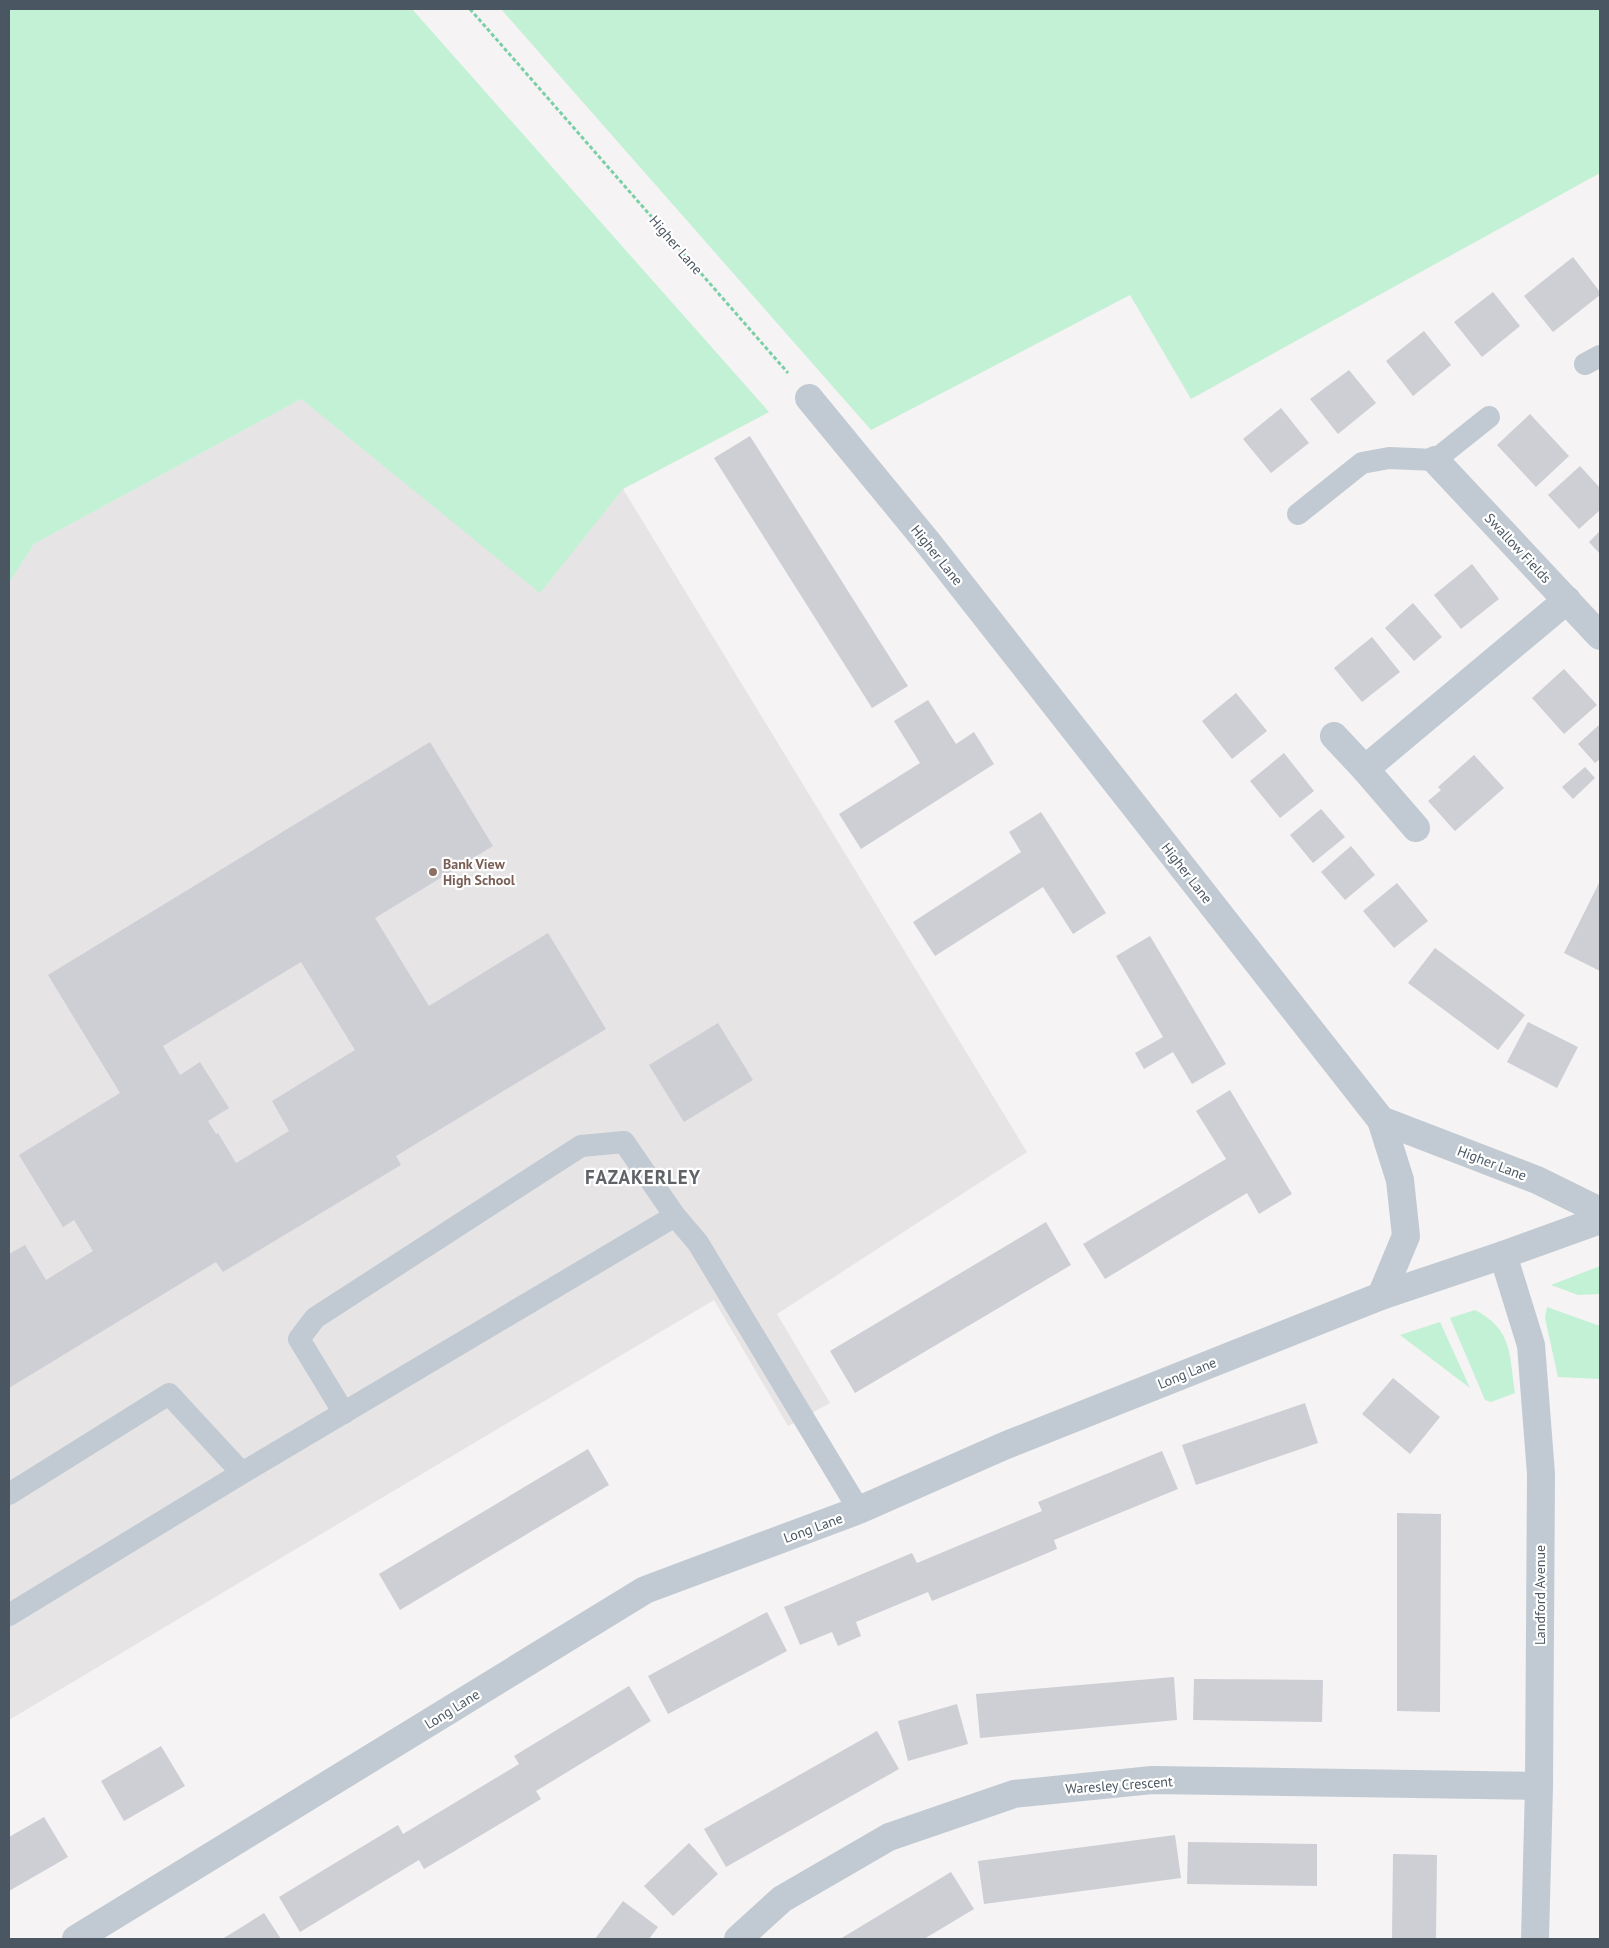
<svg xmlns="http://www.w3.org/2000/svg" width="1609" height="1948" font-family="'PT Sans',sans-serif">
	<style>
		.education { fill: #e6e4e5 }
		.green { fill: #c3f1d5 }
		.building { fill: #cdcfd5; fill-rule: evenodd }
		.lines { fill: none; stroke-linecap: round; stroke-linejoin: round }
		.path { stroke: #7ad0a6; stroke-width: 3; stroke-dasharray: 4 2.5; stroke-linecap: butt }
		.service { stroke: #c1cad2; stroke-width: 22 }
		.minor { stroke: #c1cad2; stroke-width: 28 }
		.tertiary { stroke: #c1cad2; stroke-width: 28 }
		.education-dot { fill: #8d6e63; stroke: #fff; stroke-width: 2 }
		.labels { text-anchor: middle; stroke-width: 4.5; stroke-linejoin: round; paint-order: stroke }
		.street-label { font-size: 14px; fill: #4a5661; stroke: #fff }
		.education-label { font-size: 14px; font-weight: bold; fill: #785e54; stroke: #fff; text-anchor: start }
		.district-label { font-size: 19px; font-weight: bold; letter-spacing: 1px; fill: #5f6368; stroke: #fff }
	</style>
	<rect width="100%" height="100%" fill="#f5f3f3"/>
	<!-- education -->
	<polygon class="education" points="301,399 540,592 623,489 1027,1152 777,1314 830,1403 788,1426 714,1300 9,1720 9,583 34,544"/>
	<!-- green -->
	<g class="green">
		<polygon points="9,9 412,9 769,412 623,489 540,593 301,399 34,544 9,583"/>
		<polygon points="501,9 1600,9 1600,173 1191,399 1130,295 871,430"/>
		<polygon points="1600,1266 1600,1294 1578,1295 1551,1285"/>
		<polygon points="1547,1307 1600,1326 1600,1379 1558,1377 1545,1318"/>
		<path d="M1475,1310c38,20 34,44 40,83l-24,9 -6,-2 -35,-82z"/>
		<polygon points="1440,1322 1470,1388 1400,1335"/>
	</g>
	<!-- building -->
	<g class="building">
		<polygon points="1573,257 1600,292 1600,295 1553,332 1524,296"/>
		<polygon points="1493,292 1520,326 1482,357 1454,322"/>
		<polygon points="1424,331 1451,365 1413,396 1386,361"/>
		<polygon points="1349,370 1376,403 1338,434 1310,399"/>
		<polygon points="1281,408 1309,443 1271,473 1243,439"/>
		<polygon points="1530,414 1569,456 1536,487 1497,445"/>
		<polygon points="750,436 908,686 872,708 714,458"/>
		<polygon points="1580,466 1600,488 1600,510 1579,529 1548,495"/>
		<polygon points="1600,531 1600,554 1589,542"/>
		<polygon points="1472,564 1499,599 1461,629 1434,595"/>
		<polygon points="1413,603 1442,637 1414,661 1385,628"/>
		<polygon points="1372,637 1400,672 1362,702 1334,668"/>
		<polygon points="1564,669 1597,705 1564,734 1532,698"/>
		<polygon points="1236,693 1267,731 1232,759 1202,721"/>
		<polygon points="928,700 956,744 974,732 994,764 861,849 839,814 920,763 894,721"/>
		<polygon points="1600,724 1600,759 1595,763 1578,744"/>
		<path d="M430,742l63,104 -118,72 54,88 119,-73 58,96 -210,127 5,9 -178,107 -7,-10 -207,126v-134l16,-9 21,35 47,-29 -19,-31 -11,7 -44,-72 101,-62 -72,-118zM301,962l54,88 -83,51 17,30 -53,32 -18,-30 -2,1 -8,-13 21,-13 -29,-46 -20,13 -17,-29z"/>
		<polygon points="1284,753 1314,791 1280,818 1250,781"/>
		<polygon points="1474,755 1504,788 1455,831 1428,801 1441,790 1438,787"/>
		<polygon points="1585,767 1595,778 1573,799 1562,787"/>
		<polygon points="1321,809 1345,837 1313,863 1290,835"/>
		<polygon points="1041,812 1106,913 1073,934 1043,887 935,956 913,922 1021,852 1009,832"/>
		<polygon points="1351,846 1375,875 1345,900 1321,872"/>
		<polygon points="1600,881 1600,971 1564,953"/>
		<polygon points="1397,883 1428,921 1394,948 1363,911"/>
		<polygon points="1150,936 1226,1064 1192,1084 1173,1052 1144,1069 1135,1053 1163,1037 1116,956"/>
		<polygon points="1435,948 1525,1015 1498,1050 1408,983"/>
		<polygon points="1528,1022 1578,1047 1557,1088 1507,1062"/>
		<polygon points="718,1023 753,1080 684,1122 649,1065"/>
		<polygon points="1230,1090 1292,1194 1259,1214 1247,1193 1105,1279 1083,1244 1226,1159 1196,1111"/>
		<polygon points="1046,1222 1071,1265 855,1393 830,1351"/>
		<polygon points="1393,1378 1440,1417 1410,1454 1362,1414"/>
		<polygon points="1305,1403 1318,1443 1196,1485 1182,1445"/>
		<polygon points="588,1449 609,1485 400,1610 379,1574"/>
		<polygon points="1162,1451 1178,1489 1054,1540 1057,1549 995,1575 932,1601 928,1592 856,1622 861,1636 838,1646 832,1632 800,1645 784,1607 912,1553 917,1563 948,1550 1042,1511 1038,1502"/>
		<polygon points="1397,1513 1441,1514 1440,1712 1397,1711"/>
		<polygon points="767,1612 787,1651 668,1714 648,1676"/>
		<polygon points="1174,1677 1177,1720 980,1738 976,1694"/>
		<polygon points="1194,1679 1323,1680 1322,1722 1193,1720"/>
		<polygon points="629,1686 651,1721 536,1791 541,1799 453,1852 424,1869 419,1860 300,1932 279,1897 398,1825 403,1834 519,1764 514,1756"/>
		<polygon points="957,1704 968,1744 908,1761 898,1721"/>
		<polygon points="877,1731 899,1769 726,1867 704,1829"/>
		<polygon points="161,1746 185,1786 124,1821 101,1781"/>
		<polygon points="44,1817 68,1857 9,1891 9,1837"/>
		<polygon points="1175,1835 1181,1878 984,1904 978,1861"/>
		<polygon points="1188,1842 1317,1844 1317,1886 1187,1884"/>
		<polygon points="689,1843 718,1874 673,1916 644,1886"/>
		<polygon points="1393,1854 1437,1855 1436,1939 1392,1939"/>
		<polygon points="951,1872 974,1909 924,1939 840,1939"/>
		<polygon points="623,1901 658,1927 649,1939 595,1939"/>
		<polygon points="264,1913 281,1939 222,1939 237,1930"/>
	</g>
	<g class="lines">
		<!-- path -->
		<polyline class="path" points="470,9 788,373"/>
		<!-- service -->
		<g class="service">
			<polyline points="1585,364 1600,356"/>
			<polyline points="1298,514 1362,463 1389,458 1435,460 1489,417"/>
			<polyline points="344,1413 299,1339 315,1318 581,1146 624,1142 675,1216 698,1243 859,1510"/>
			<polyline points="9,1494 169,1394 242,1473"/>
			<polyline points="9,1615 242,1473 675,1216"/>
		</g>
		<!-- minor -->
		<g class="minor">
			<polyline points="809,398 929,544 1381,1120"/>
			<polyline points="1435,460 1600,636"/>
			<polyline points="1334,736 1365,769 1567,600"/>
			<polyline points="1365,769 1416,828"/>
			<polyline points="1503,1255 1531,1345 1541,1474 1539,1786 1535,1939"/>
			<polyline points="1381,1296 1406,1236 1400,1180 1381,1120 1537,1180 1600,1211"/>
			<polyline points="738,1939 782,1899 889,1837 1014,1794 1152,1780 1539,1786"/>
		</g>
		<!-- tertiary -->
		<polyline class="tertiary" points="76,1939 645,1590 859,1510 1004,1446 1381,1296 1503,1255 1600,1220"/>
	</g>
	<!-- markers -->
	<circle class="education-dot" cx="433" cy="872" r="5"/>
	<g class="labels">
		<!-- street labels -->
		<g class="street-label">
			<text transform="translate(676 245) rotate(49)" y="5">Higher Lane</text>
			<text transform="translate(1518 548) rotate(47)" y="5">Swallow Fields</text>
			<text transform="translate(937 555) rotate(51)" y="5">Higher Lane</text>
			<text transform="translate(1187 873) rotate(52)" y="5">Higher Lane</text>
			<text transform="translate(1492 1163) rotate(21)" y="5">Higher Lane</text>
			<text transform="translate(1187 1373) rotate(-22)" y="5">Long Lane</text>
			<text transform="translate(813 1528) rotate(-20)" y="5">Long Lane</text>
			<text transform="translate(1540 1595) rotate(-90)" y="5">Landford Avenue</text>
			<text transform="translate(452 1709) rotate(-32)" y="5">Long Lane</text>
			<text transform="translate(1119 1785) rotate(-4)" y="5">Waresley Crescent</text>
		</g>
		<!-- education labels -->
		<g class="education-label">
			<text x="443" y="869">Bank View<tspan x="443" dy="16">High School</tspan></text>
		</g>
		<!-- district labels -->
		<g class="district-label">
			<text x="643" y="1184">FAZAKERLEY</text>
		</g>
	</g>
	<!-- border -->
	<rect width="1609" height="1948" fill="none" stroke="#4a5661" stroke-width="20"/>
</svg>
